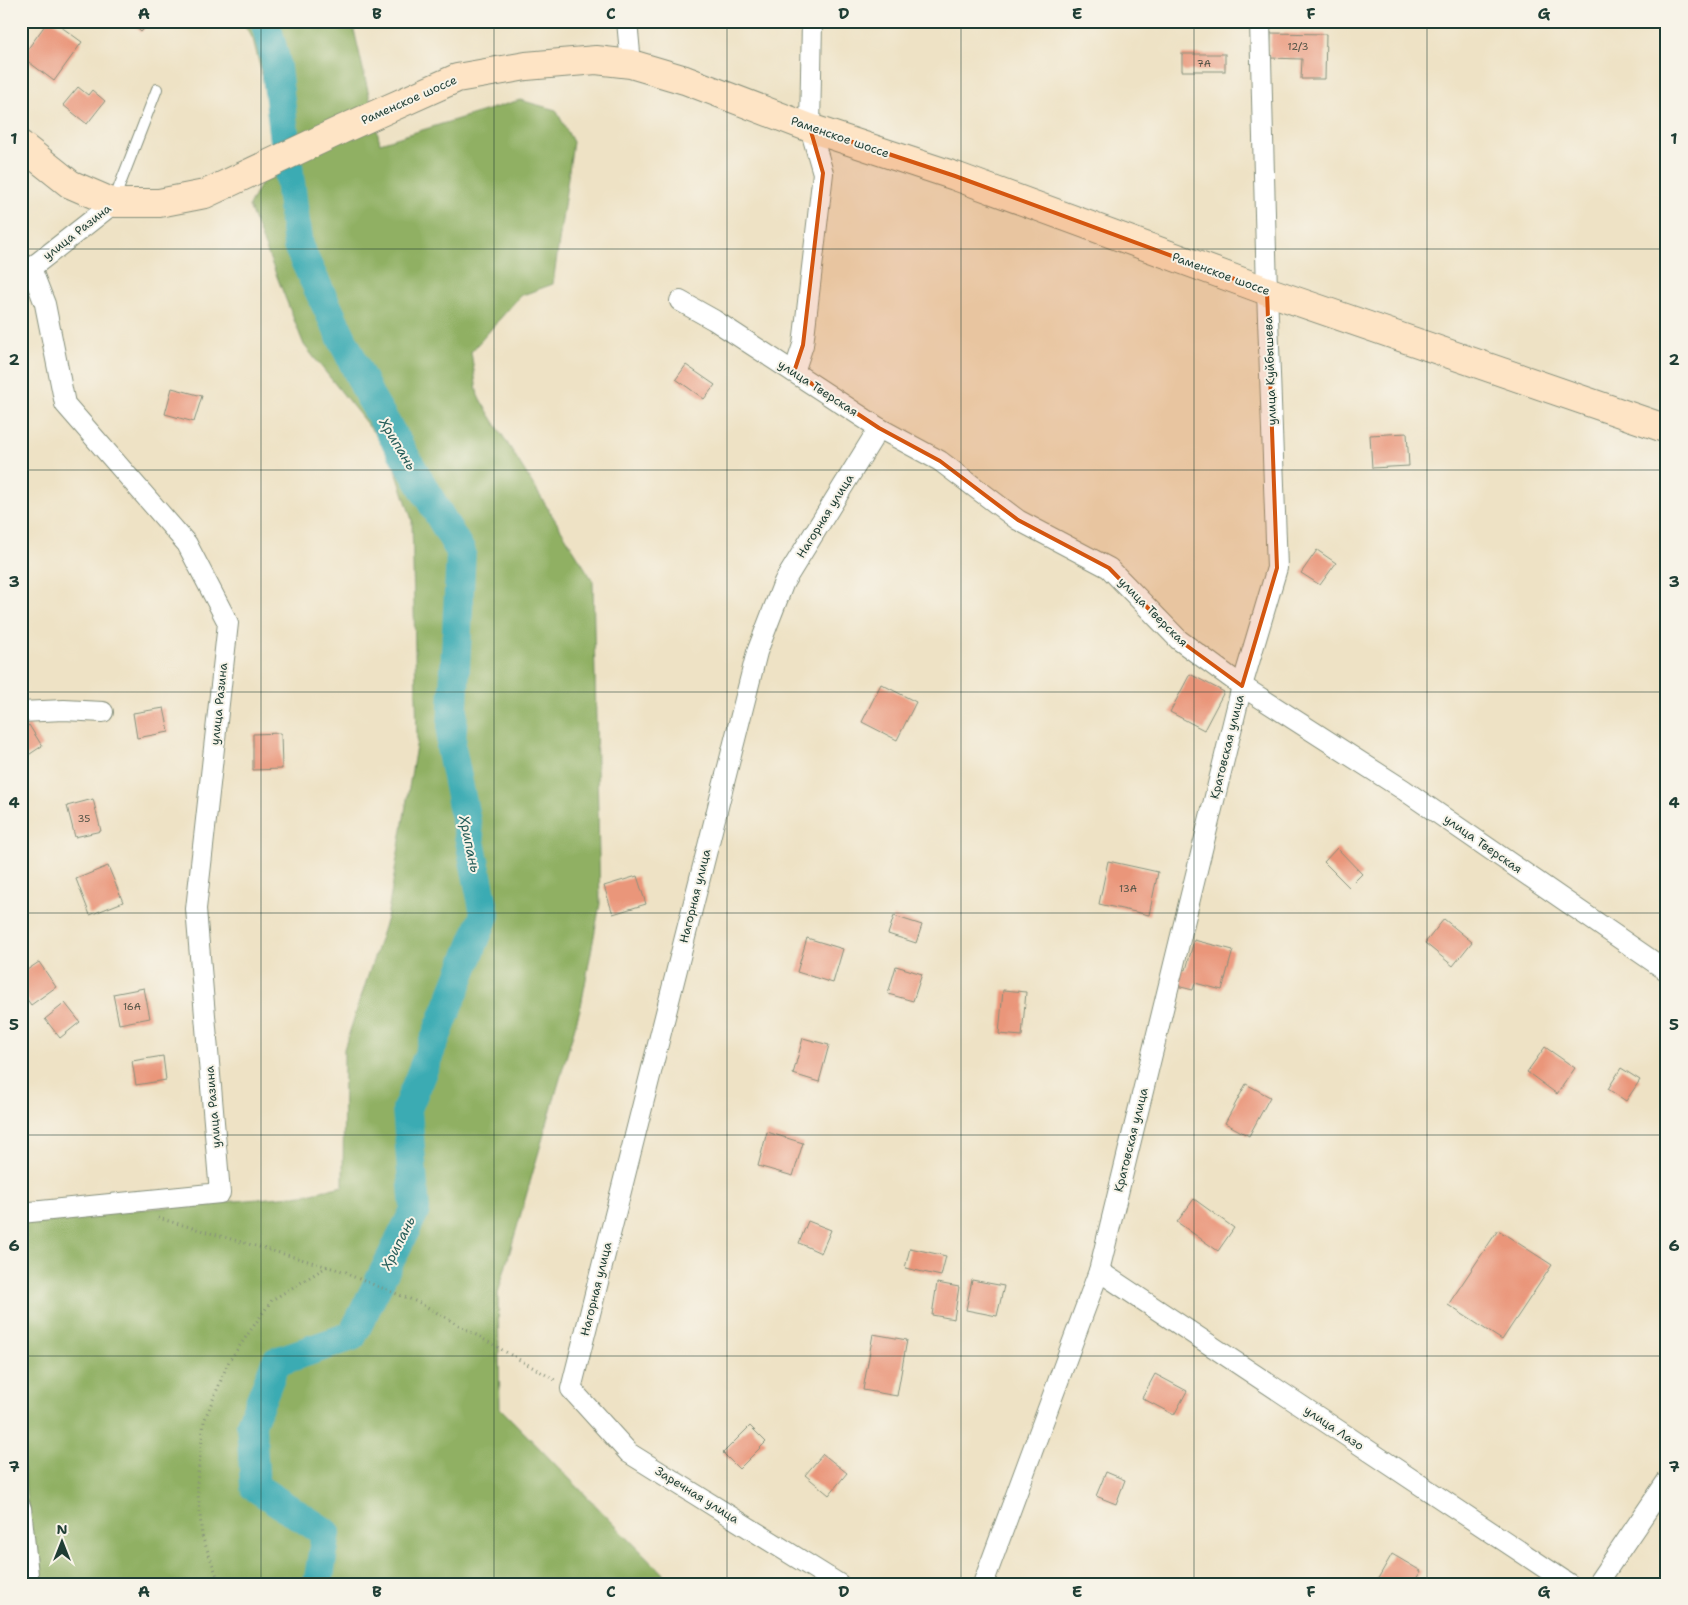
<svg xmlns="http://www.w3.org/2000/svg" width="1688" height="1605" font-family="'Shantell Sans',sans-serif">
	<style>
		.forest { fill: #90b063; stroke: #58764c }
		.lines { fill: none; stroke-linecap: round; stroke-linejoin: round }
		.river { stroke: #3aabb3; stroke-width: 30 }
		.building { fill: #ea967a }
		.lane-casing { stroke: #86907c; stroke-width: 12 }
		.street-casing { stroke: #86907c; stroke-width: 22 }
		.secondary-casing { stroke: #86907c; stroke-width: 30 }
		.path { stroke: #86907c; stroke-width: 3; stroke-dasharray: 1 4; stroke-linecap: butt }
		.lane { stroke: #fff; stroke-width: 10 }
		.street { stroke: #fff; stroke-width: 20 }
		.secondary { stroke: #fee4c5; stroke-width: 28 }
		.marked { fill: #d45610; fill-opacity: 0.2; stroke: #d45610; stroke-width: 4; stroke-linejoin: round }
		.grid { fill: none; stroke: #1f3d34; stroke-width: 1; stroke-opacity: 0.55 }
		.labels { text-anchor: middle; stroke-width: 4; stroke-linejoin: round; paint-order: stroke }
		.number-label { font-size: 10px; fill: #525346 }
		.street-label { font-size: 12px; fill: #1f3d34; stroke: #f7f3e8 }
		.water-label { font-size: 14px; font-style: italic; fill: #275e5a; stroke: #f7f3e8 }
		.neatline { fill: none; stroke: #1f3d34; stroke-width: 2 }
		.grid-label { font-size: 16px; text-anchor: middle; font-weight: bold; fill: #1f3d34 }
	</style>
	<rect width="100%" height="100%" fill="#f7f3e8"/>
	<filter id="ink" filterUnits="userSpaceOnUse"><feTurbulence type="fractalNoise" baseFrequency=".02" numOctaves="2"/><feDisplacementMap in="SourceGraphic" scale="10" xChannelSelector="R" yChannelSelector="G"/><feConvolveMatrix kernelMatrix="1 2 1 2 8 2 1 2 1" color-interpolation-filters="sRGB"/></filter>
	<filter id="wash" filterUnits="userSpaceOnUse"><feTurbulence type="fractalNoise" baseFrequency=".0096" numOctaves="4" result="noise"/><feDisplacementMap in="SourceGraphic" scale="20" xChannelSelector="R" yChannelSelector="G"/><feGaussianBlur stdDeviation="1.12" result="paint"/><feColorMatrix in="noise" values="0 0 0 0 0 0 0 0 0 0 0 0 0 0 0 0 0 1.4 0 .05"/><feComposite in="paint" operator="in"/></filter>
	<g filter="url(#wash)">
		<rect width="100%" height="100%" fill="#eee2c5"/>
		<!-- forest -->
		<polygon class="forest" points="242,21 352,21 380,143 520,100 556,110 573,142 553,284 520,296 471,352 478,396 593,581 600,904 581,1006 498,1293 500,1408 673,1584 35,1584 21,1442 21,1220 303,1195 343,1186 344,1049 387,918 417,740 412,520 390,453 304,345 249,206 280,145 253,39"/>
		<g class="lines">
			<!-- river -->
			<polyline class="river" points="265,21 275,59 298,246 369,395 461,552 451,748 485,914 407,1109 415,1210 352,1336 276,1362 251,1424 255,1487 326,1533 318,1584"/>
		</g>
		<g id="blocks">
			<!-- building -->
			<g class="building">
				<polygon points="48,21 53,21 82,42 54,81 22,57"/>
				<polygon points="129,21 151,21 141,32"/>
				<polygon points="1271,33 1326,34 1325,79 1301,79 1302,59 1270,58"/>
				<rect x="1182" y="54" width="43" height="17"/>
				<polygon points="78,87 88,95 92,90 105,101 87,124 63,105"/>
				<polygon points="686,365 715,385 704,399 676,379"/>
				<polygon points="172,388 202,396 194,422 165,414"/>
				<polygon points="1407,433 1409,466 1372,468 1370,435"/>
				<polygon points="1317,550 1336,563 1320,585 1301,573"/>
				<polygon points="1190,674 1224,692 1204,730 1170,712"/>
				<polygon points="881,684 916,702 897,740 862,722"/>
				<polygon points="164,708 169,732 137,738 133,713"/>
				<polygon points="29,725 42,746 21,760 21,730"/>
				<polygon points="281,733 282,769 253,770 253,734"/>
				<polygon points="93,799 101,831 75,837 67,806"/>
				<polygon points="1337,848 1362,874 1349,887 1324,862"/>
				<polygon points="1108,861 1158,872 1149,915 1099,904"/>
				<polygon points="108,866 123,902 90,915 76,879"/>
				<polygon points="637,876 646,904 613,914 604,886"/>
				<polygon points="894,916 922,925 916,943 888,934"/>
				<polygon points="1444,919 1472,942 1453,966 1425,943"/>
				<polygon points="807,938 843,949 833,983 797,972"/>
				<polygon points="1194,940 1233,950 1222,990 1195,983 1193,990 1173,985 1177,968 1186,970"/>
				<polygon points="39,962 56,987 31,1005 21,991 21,974"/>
				<polygon points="896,966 922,974 913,1001 888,994"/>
				<polygon points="144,988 150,1018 119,1024 113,994"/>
				<polygon points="1003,990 1026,992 1022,1036 999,1034"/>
				<polygon points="65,1003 80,1022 60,1038 45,1019"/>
				<polygon points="803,1038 829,1045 819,1082 793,1074"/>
				<polygon points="1545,1047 1575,1068 1557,1094 1527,1072"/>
				<polygon points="163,1056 166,1080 136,1085 132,1061"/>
				<polygon points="1621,1068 1640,1080 1626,1101 1608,1089"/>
				<polygon points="1246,1084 1270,1097 1249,1136 1225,1123"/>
				<polygon points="767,1132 803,1143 793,1176 758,1166"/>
				<polygon points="1194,1199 1234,1228 1218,1251 1177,1222"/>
				<polygon points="808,1221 831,1230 821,1253 799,1243"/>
				<polygon points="1498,1230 1552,1265 1502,1340 1448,1305"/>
				<polygon points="910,1248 946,1256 941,1276 905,1268"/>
				<polygon points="972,1280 1004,1286 997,1316 966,1310"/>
				<polygon points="937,1283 959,1287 954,1319 932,1315"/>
				<polygon points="873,1334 907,1340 897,1396 863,1390"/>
				<polygon points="1155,1374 1187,1391 1174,1415 1142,1398"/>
				<polygon points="750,1426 766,1442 739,1469 723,1453"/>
				<polygon points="823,1454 847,1473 829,1495 805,1475"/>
				<polygon points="1106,1472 1125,1480 1116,1504 1096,1496"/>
				<polygon points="1392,1554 1421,1571 1413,1584 1379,1584 1376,1582"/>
			</g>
		</g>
	</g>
	<g filter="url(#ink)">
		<use href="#blocks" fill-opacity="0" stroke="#86907c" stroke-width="1"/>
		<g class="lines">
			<defs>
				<polyline id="lane" points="114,200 157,89"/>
				<g id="street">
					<polyline points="627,21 631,64"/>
					<polyline points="680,301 714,320 879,428 940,461 1018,520 1109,568 1179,640 1242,686 1404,790 1667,971"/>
					<polyline points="794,372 803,345 823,173 810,128 812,21"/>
					<polyline points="21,712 64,710 103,712"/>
					<polyline points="21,1213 220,1193 196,909 228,623 187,544 65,404 45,304 31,268 114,203"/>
					<polyline points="1099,1271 1569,1584"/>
					<polyline points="21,1508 29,1584"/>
					<polyline points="839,1584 629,1453 571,1389 757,652 784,582 879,428"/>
					<polyline points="983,1584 1099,1271 1242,686 1277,568 1267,291 1260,21"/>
					<polyline points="1597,1584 1667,1481"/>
				</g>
				<polyline id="secondary" points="21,145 70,184 114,203 159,203 205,194 343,129 457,78 526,66 596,60 631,64 685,80 810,128 955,176 1267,291 1667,429"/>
			</defs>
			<!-- lane casing -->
			<use href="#lane" class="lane-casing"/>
			<!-- street casing -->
			<use href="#street" class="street-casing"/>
			<!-- secondary casing -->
			<use href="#secondary" class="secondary-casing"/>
			<!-- path -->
			<g class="path">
				<polyline points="158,1218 346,1272 349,1275 420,1303 555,1380"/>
				<polyline points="220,1584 202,1536 197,1483 204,1421 229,1361 272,1300 328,1266"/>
			</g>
			<!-- lane -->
			<use href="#lane" class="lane"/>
			<!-- street -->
			<use href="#street" class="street"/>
			<!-- secondary -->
			<use href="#secondary" class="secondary"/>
		</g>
	</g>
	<!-- marked area -->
	<path class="marked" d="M810,128l145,48 312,115 10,277 -35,118 -63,-46 -70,-72 -91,-48 -78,-59 -61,-33 -85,-56 9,-27 20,-172z"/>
	<!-- grid -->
	<path class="grid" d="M261,21v1563M494,21v1563M727,21v1563M961,21v1563M1194,21v1563M1427,21v1563M21,249h1646M21,470h1646M21,692h1646M21,913h1646M21,1135h1646M21,1356h1646"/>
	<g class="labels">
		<!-- number labels -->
		<g class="number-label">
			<text x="1298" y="50">12/3</text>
			<text x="1204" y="67">7А</text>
			<text x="84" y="822">35</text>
			<text x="1128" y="892">13А</text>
			<text x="132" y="1010">16А</text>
		</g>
		<!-- street labels -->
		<g class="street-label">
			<text transform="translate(409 100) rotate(-24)" y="4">Раменское шоссе</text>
			<text transform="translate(840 137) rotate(19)" y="4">Раменское шоссе</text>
			<text transform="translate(77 232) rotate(-38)" y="4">улица Разина</text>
			<text transform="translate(1221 274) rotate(20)" y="4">Раменское шоссе</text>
			<text transform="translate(1270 371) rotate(-92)" y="4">улица Куйбышева</text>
			<text transform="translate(818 388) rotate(33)" y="4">улица Тверская</text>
			<text transform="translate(825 516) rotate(-58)" y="4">Нагорная улица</text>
			<text transform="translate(1153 612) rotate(45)" y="4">улица Тверская</text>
			<text transform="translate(219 704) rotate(-84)" y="4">улица Разина</text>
			<text transform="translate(1227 747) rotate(-76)" y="4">Кратовская улица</text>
			<text transform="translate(1483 844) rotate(35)" y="4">улица Тверская</text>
			<text transform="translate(695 896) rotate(-76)" y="4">Нагорная улица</text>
			<text transform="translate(213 1107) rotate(-95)" y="4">улица Разина</text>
			<text transform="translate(1131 1140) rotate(-76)" y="4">Кратовская улица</text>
			<text transform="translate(596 1289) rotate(-76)" y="4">Нагорная улица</text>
			<text transform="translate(1334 1428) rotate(34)" y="4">улица Лазо</text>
			<text transform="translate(697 1495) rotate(32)" y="4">Заречная улица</text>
		</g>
		<!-- water labels -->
		<g class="water-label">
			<text transform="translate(398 444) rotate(59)" y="5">Хрипань</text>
			<text transform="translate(470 844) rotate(78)" y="5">Хрипань</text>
			<text transform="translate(398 1243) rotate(-63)" y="5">Хрипань</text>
		</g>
	</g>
	<!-- margin -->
	<rect width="1688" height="1605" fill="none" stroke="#f7f3e8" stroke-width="55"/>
	<!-- north arrow -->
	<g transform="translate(62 1542)" stroke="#f7f3e8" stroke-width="4" paint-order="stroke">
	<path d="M0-4L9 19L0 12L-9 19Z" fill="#1f3d34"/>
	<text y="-8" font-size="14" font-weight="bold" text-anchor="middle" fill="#1f3d34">N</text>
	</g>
	<rect x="28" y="28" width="1632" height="1550" class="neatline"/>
	<g class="grid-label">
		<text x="144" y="19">A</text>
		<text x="377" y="19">B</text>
		<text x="611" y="19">C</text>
		<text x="844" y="19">D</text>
		<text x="1077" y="19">E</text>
		<text x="1311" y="19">F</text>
		<text x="1544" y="19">G</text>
		<text x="14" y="144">1</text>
		<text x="1674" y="144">1</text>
		<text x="14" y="365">2</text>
		<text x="1674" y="365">2</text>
		<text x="14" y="587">3</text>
		<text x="1674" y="587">3</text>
		<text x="14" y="808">4</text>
		<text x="1674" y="808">4</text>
		<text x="14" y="1030">5</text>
		<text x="1674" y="1030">5</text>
		<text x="14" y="1251">6</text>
		<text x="1674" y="1251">6</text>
		<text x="14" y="1472">7</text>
		<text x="1674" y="1472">7</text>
		<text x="144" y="1597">A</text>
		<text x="377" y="1597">B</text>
		<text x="611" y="1597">C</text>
		<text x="844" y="1597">D</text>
		<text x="1077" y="1597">E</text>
		<text x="1311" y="1597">F</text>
		<text x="1544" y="1597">G</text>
	</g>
</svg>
